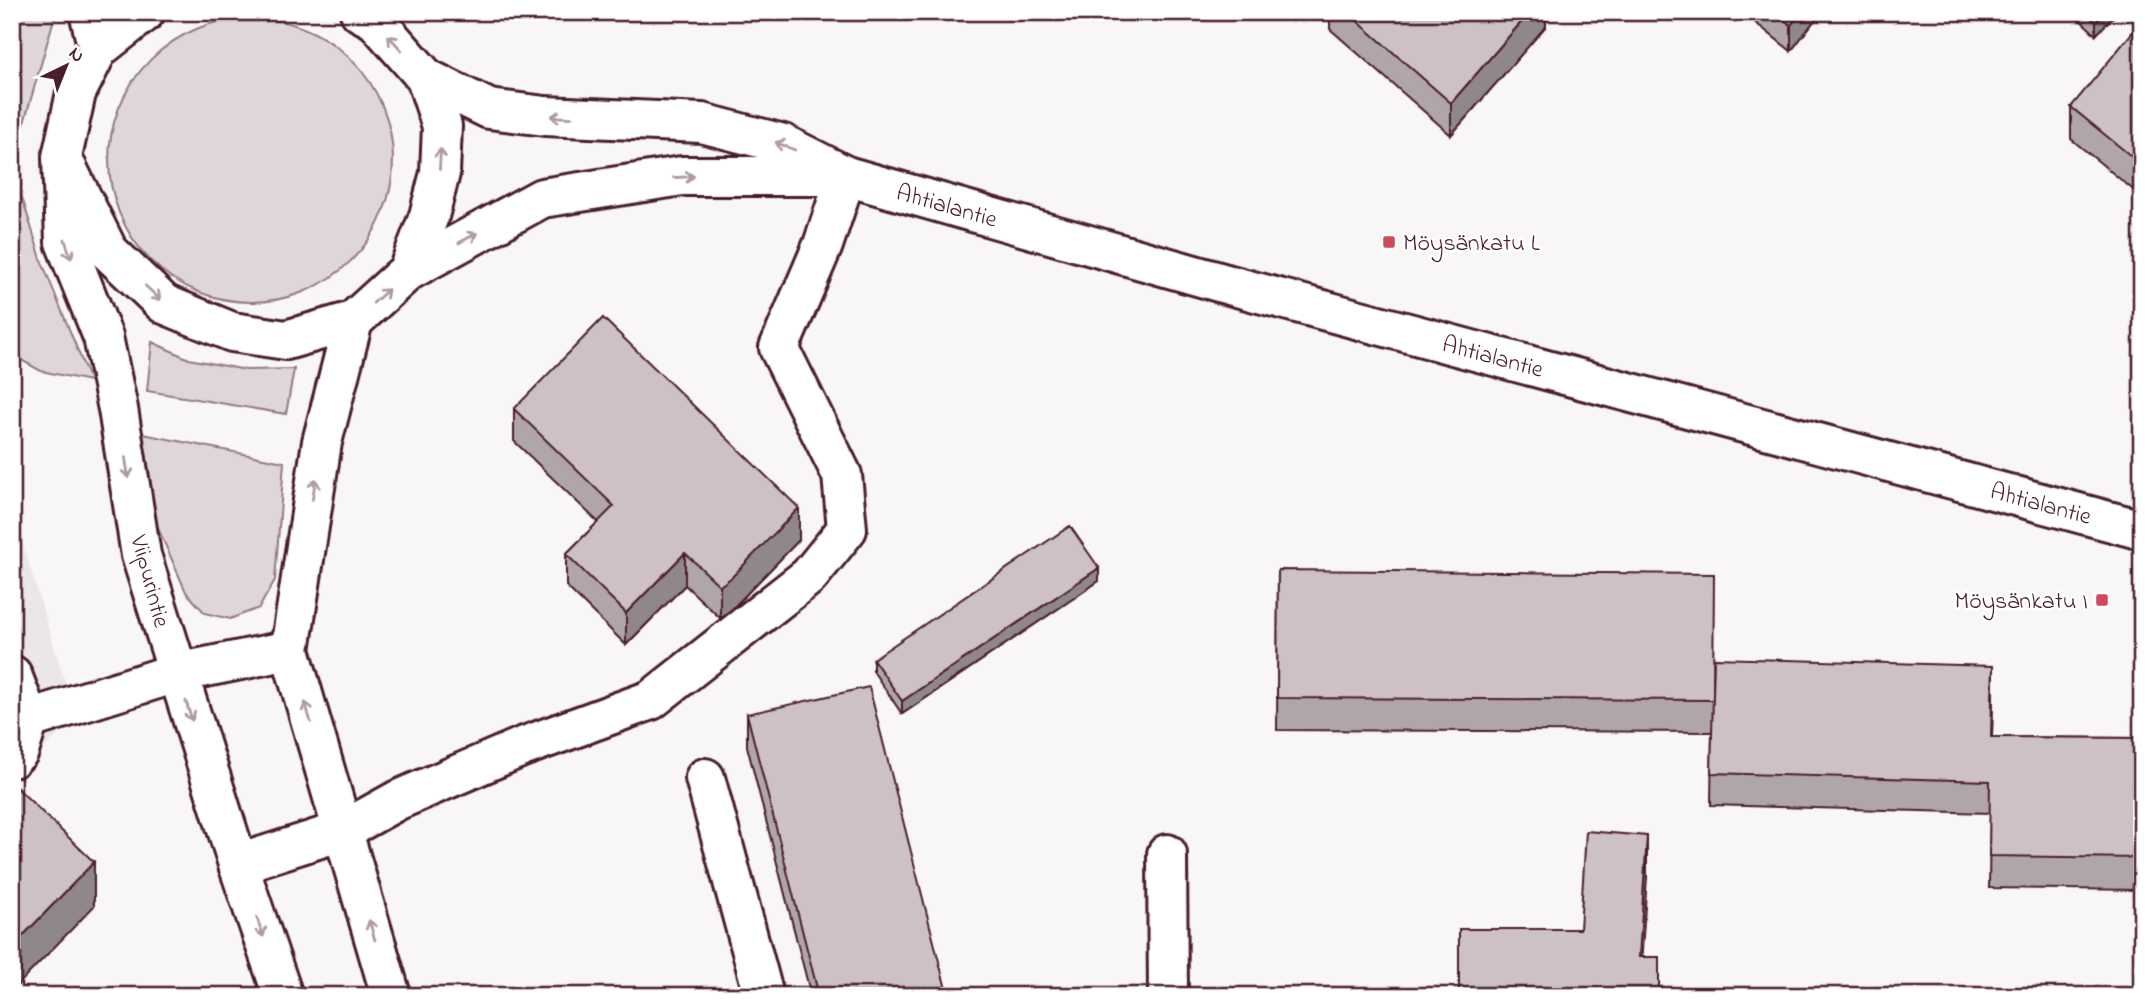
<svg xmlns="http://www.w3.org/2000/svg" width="2154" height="1008" font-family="'Indie Flower',sans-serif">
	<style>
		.built { fill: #ebe6e8 }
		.green { fill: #ded6d9; stroke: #947a82; stroke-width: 2 }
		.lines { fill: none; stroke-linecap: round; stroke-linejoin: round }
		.minor-casing { stroke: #4a1f2b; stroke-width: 44 }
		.major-casing { stroke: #4a1f2b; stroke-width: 44 }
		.minor { stroke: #fff; stroke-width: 38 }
		.major { stroke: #fff; stroke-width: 38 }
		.wall { fill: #b0a6a9; stroke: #4a1f2b; stroke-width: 2 }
		.shaded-wall { fill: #908789; stroke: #4a1f2b; stroke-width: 2 }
		.building { fill: #cdc1c4; stroke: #4a1f2b; stroke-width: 2 }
		.oneway { stroke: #ae9aa0 }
		.poi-dot { fill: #d1495b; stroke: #fff; stroke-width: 2.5 }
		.labels { text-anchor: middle; stroke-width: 5; stroke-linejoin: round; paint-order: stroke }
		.street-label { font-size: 24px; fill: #4a1f2b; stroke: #fff }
		.poi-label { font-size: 24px; fill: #4a1f2b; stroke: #fff; text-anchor: start }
	</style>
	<rect width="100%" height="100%" fill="#f8f6f7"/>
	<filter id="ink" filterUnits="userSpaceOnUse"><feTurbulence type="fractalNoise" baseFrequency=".0143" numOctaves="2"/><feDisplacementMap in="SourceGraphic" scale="14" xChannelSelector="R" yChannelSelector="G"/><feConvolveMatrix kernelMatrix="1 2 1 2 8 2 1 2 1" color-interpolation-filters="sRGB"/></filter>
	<g filter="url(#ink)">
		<!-- built -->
		<polygon class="built" points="12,509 76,718 12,777"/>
		<!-- green -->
		<g class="green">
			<polygon points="12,12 56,12 22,130 21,194 42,262 90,381 41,371 12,355"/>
			<circle cx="251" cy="160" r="142"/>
			<polygon points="152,342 189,359 246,370 294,369 286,414 147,391"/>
			<polygon points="143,434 284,462 275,580 259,608 230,619 205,613 186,592 157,526"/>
		</g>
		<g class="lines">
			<defs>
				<g id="minor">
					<polyline points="12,675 29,719 176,673 290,650"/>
					<polyline points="12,758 19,751 29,719"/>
					<polyline points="705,778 764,996"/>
					<polyline points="1167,854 1168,996"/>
					<polyline points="238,864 342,831 398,800 522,747 651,700 809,576 847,529 842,475 779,348 823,245 846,176"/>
				</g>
				<g id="major">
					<polyline points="89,12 98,49"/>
					<polyline points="145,12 98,49 76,93 62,157 65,242 103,337 118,409 141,555 238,864 283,996"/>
					<polyline points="426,78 489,109 545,116 702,123 783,144 846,176 1226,284 2142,530"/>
					<polyline points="67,168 108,251 164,304 232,332 286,340 353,321 408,271 429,216 440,173 442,126 426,78 375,20 360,12"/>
					<polyline points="408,271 542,198 682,176 841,176"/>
					<polyline points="353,321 322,442 290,650 391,996"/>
				</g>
			</defs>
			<!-- minor casing -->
			<use href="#minor" class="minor-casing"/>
			<!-- major casing -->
			<use href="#major" class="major-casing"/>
			<!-- minor -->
			<use href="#minor" class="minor"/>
			<!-- major -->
			<use href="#major" class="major"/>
		</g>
		<!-- wall -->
		<g class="wall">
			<polygon points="1330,12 1546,12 1546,26 1451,135 1330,29"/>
			<polygon points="1742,12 1821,12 1791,51"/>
			<polygon points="2072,12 2117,12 2096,35"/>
			<polygon points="2142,24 2142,197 2071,139 2071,107"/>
			<polygon points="514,409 799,540 732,609 720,618 685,585 626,645 566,586 566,554 598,522 514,441"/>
			<polygon points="1278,570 1713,697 1993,698 1992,737 2142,738 2142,890 1989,888 1990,813 1711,805 1712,732 1277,730"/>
			<polygon points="1099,581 902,714 873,671 873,659"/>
			<polygon points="747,714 947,996 811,996 747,746"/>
		</g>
		<!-- shaded-wall -->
		<g class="shaded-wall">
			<polygon points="1530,12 1546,12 1546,26 1451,135 1451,103"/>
			<polygon points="1801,12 1821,12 1791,51 1791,25"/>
			<polygon points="2105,12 2117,12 2096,35 2096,22"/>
			<polygon points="799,508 799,540 732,609 720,618 720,586"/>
			<polygon points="685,553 685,585 626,645 626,613"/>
			<polygon points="1099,568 1099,581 902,714 902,701"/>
			<polygon points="1993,666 1993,698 1991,769 1991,737"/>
			<polygon points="1647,836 1647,877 1639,996 1639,957"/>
			<polygon points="94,862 94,906 12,991 12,947"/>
		</g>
		<!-- building -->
		<g class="building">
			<polygon points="1347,12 1530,12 1451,103"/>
			<polygon points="1774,12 1801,12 1791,25"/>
			<polygon points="2085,12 2105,12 2096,22"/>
			<polygon points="2140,23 2142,24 2142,165 2071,107"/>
			<polygon points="603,318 799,508 732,577 720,586 685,553 626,613 566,554 614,506 514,409"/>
			<polygon points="1070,526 1099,568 902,701 873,659"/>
			<polygon points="1278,570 1714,574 1713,700 1277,698"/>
			<polygon points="1714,658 1993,666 1991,737 2142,738 2142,858 1989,856 1990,781 1711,773"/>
			<polygon points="869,687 947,993 935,996 819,996 747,714"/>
			<polygon points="12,783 94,862 12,947"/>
			<polygon points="1586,831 1647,836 1639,957 1659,957 1659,996 1459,996 1459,929 1580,929"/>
		</g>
		<!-- one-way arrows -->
		<defs><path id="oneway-shaft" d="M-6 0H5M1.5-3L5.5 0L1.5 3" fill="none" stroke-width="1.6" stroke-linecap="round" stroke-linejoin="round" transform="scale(1.75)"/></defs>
		<g class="oneway">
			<use href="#oneway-shaft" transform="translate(395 43) rotate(-132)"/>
			<use href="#oneway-shaft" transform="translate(561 117) rotate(-177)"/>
			<use href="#oneway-shaft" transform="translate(785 146) rotate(-158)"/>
			<use href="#oneway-shaft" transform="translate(440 159) rotate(-87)"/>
			<use href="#oneway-shaft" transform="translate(684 177) rotate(-4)"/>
			<use href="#oneway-shaft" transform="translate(468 238) rotate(-29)"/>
			<use href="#oneway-shaft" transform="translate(68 249) rotate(72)"/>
			<use href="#oneway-shaft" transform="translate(153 293) rotate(43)"/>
			<use href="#oneway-shaft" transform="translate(381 296) rotate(-42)"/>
			<use href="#oneway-shaft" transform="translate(127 468) rotate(81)"/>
			<use href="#oneway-shaft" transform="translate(314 489) rotate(-81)"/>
			<use href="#oneway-shaft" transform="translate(189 711) rotate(72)"/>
			<use href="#oneway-shaft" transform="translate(308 712) rotate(-106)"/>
			<use href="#oneway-shaft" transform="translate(260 927) rotate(71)"/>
			<use href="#oneway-shaft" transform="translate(372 930) rotate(-106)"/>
		</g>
	</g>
	<!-- markers -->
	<g class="poi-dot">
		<rect x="1382" y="235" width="14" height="14" rx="3.5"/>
		<rect x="2095" y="593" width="14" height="14" rx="3.5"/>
	</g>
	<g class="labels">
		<!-- street labels -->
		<g class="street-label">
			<text transform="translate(947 205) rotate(16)" y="8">Ahtialantie</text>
			<text transform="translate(1493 356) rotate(15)" y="8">Ahtialantie</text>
			<text transform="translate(2041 503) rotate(15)" y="8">Ahtialantie</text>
			<text transform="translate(151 581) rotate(75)" y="8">Viipurintie</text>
		</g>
		<!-- poi labels -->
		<g class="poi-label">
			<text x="1403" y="250">Möysänkatu L</text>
			<text x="2088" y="608" text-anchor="end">Möysänkatu I</text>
		</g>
	</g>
	<!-- margin -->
	<rect width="2154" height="1008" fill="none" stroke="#fff" stroke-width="42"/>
	<rect x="21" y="21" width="2112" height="966" fill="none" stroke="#4a1f2b" stroke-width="2.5" filter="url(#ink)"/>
	<!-- north arrow -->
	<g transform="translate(66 66) rotate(43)" stroke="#ffffff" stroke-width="5" paint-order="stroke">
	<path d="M0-5L12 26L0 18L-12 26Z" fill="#4a1f2b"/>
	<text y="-10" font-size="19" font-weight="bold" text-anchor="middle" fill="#4a1f2b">N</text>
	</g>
</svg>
